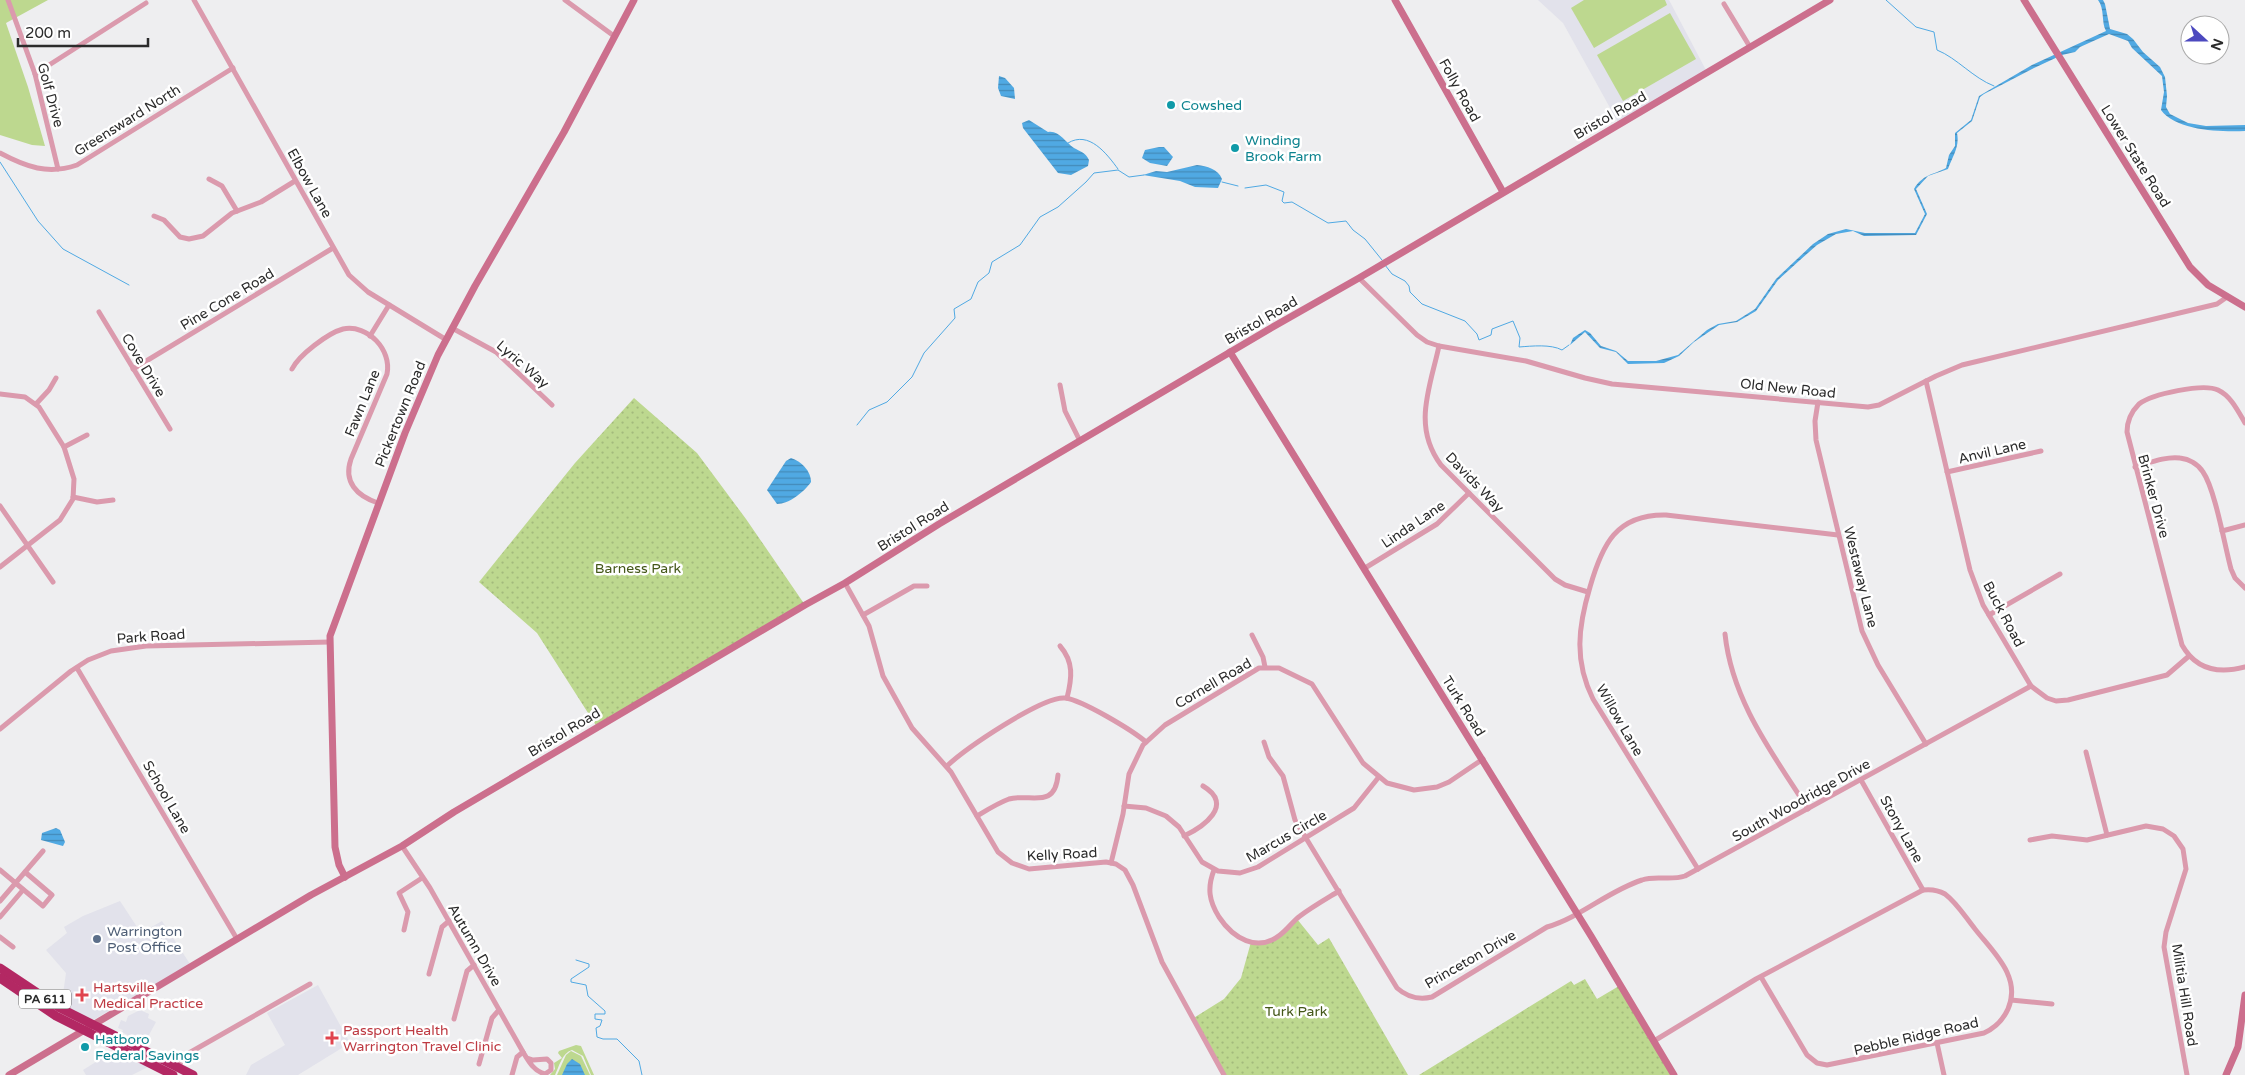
<svg xmlns="http://www.w3.org/2000/svg" width="2245" height="1075" font-family="'Varela Round',sans-serif">
	<style>
		.built { fill: #e2e2eb }
		.green { fill: #bdd88f }
		.park { fill: url(#park-dots) }
		.water { fill: url(#water-rules) }
		.lines { fill: none; stroke-linecap: round; stroke-linejoin: round }
		.stream { stroke: #50a9e3; stroke-width: 1 }
		.street { stroke: #db9aad; stroke-width: 5 }
		.secondary { stroke: #cc6f8d; stroke-width: 7 }
		.highway { stroke: #b32863; stroke-width: 9 }
		.culture-dot { fill: #0f9aa8; stroke: #fff; stroke-width: 2 }
		.service-dot { fill: #5c6f8a; stroke: #fff; stroke-width: 2 }
		.health-dot { fill: #e0444e; stroke: #fff; stroke-width: 2 }
		.labels { text-anchor: middle; stroke-width: 5; stroke-linejoin: round; paint-order: stroke }
		.shield { fill: #fff; stroke: #6b6b6b; stroke-width: 1 }
		.shield-label { font-size: 12px; font-weight: bold; fill: #2b2b2b }
		.street-label { font-size: 14px; fill: #2b2b2b; stroke: #fff }
		.culture-label { font-size: 14px; fill: #0d838f; stroke: #fff; text-anchor: start }
		.park-label { font-size: 14px; fill: #445719; stroke: #fff }
		.service-label { font-size: 14px; fill: #4e5e75; stroke: #fff; text-anchor: start }
		.health-label { font-size: 14px; fill: #be3a42; stroke: #fff; text-anchor: start }
	</style>
	<defs>
		<pattern id="park-dots" width="8" height="8" patternUnits="userSpaceOnUse" patternTransform="scale(1.25)"><rect width="8" height="8" fill="#bdd88f"/><path d="M2 2h.1M6 6h.1" fill="none" stroke="#a3ba7c" stroke-width="1.8" stroke-linecap="round"/></pattern>
		<pattern id="water-rules" width="6" height="5" patternUnits="userSpaceOnUse" patternTransform="scale(1.25)"><rect width="6" height="5" fill="#50a9e3"/><path d="M0 2.5h6" fill="none" stroke="#438ab8"/></pattern>
	</defs>
	<rect width="100%" height="100%" fill="#eeeef0"/>
	<!-- built -->
	<g class="built">
		<polygon points="1538,0 1669,0 1707,72 1619,124 1563,23"/>
		<polygon points="120,901 141,933 162,921 190,964 95,1019 89,1020 56,1002 63,994 66,973 46,950 67,933 64,927 83,916"/>
		<polygon points="318,985 350,1043 298,1075 246,1075 251,1065 285,1045 267,1013"/>
		<polygon points="140,1010 149,1014 148,1018 156,1022 144,1044 122,1032 123,1030 118,1028 121,1020 126,1022 128,1016"/>
		<polygon points="115,1050 148,1067 132,1075 86,1075 83,1070"/>
	</g>
	<!-- green -->
	<g class="green">
		<polygon points="0,0 48,0 6,23 28,87 45,146 32,145 0,135"/>
		<polygon points="1584,0 1665,0 1667,5 1594,48 1571,8"/>
		<polygon points="1670,13 1696,59 1623,101 1597,55"/>
		<path d="M576,1045l5,1 13,29h-3l-8,-19 -11,-6c-10,3 -13,17 -17,25h-5l5,-6 -1,-6 8,-5 -4,-5 1,-2z"/>
		<polygon points="571,1051 581,1056 590,1075 557,1075 566,1055"/>
	</g>
	<!-- park -->
	<g class="park">
		<polygon points="634,398 697,453 746,519 805,605 597,727 537,633 479,582 575,463"/>
		<polygon points="1297,919 1318,945 1329,938 1408,1075 1224,1075 1192,1019 1224,999 1241,978 1251,942 1271,940"/>
		<polygon points="1585,979 1597,999 1619,986 1672,1075 1419,1075 1571,981 1574,985"/>
	</g>
	<!-- water -->
	<g class="water">
		<path d="M2098,0h5l2,4 5,25 17,5 6,5 10,13 17,15 5,10 2,19 -1,11 4,7 18,9 18,3 39,-1v6c-24,1 -69,0 -84,-21l3,-18 -2,-16 -30,-28 -4,-7 -19,-7 -29,13 -5,5 -13,3 -28,13 -50,26 -4,3 -8,24 -15,12c3,14 -5,24 -9,36l-20,7 -12,13 11,25 -11,21 -52,1 -11,-5 -17,3 -19,11 -17,15 -22,20 -22,31 -19,11 -18,3 -25,17 -15,14 -15,7 -36,1 -12,-12 -16,-4 -15,-16 -15,13 3,-7 12,-8 5,3 11,13 15,5 12,10h28l22,-6 29,-25 11,-6 18,-3 19,-12 21,-30 37,-35 15,-10 18,-5 19,4h50l10,-19 -11,-25c9,-15 19,-14 32,-21l3,-13 6,-9v-13l16,-13 8,-24 53,-31 74,-34c-5,-9 -1,-22 -8,-31z"/>
		<polygon points="999,76 1005,78 1014,88 1015,99 1001,96 998,88"/>
		<path d="M1029,120l19,12c11,-2 17,10 26,16 7,4 11,4 15,12l-1,6 -17,9 -13,-2 -35,-45 -1,-5z"/>
		<polygon points="1159,147 1164,147 1173,157 1167,166 1150,163 1142,158 1145,150"/>
		<path d="M1197,165c10,1 21,4 25,14l-4,9 -23,-1 -15,-6 -37,-6 13,-4 11,1z"/>
		<path d="M791,458c10,3 20,13 20,24 -7,10 -22,22 -34,22l-10,-14 19,-29z"/>
		<polygon points="56,828 60,830 65,842 63,846 41,840 42,833"/>
		<polygon points="572,1059 580,1064 585,1075 562,1075 567,1064"/>
	</g>
	<g class="lines">
		<!-- stream -->
		<g class="stream">
			<path d="M1886,0l30,27 18,5 3,18c20,8 36,28 57,36"/>
			<path d="M1068,143c21,-13 39,11 50,26"/>
			<polyline points="0,162 38,221 63,249 129,285"/>
			<polyline points="1222,182 1238,186"/>
			<polyline points="1245,188 1266,185 1284,192 1282,201 1284,203 1292,202 1328,223 1346,221 1353,230 1365,239 1382,260"/>
			<path d="M1385,265l7,9 13,7 4,5 1,6 12,12 43,17 12,13 2,6 12,-5 1,-6 21,-8 7,17 -1,9c13,-1 32,-3 43,3l7,-5"/>
			<polyline points="857,425 869,410 887,402 912,377 924,353 955,318 954,309 971,299 978,282 989,273 992,262 1020,245 1040,217 1058,207 1086,182 1094,173 1118,170 1129,177 1144,175"/>
			<polyline points="576,960 589,964 589,967 571,979 571,982 586,985 588,996 605,1011 605,1014 595,1014 595,1019 602,1020 600,1026 596,1028 597,1037 603,1039 617,1039 639,1061 642,1075"/>
		</g>
		<!-- street -->
		<g class="street">
			<polyline points="8,0 35,74 58,169"/>
			<polyline points="194,0 349,275 368,292 445,339"/>
			<polyline points="565,0 614,36"/>
			<polyline points="1724,4 1750,47"/>
			<polyline points="35,74 146,3"/>
			<path d="M0,153c26,14 48,22 77,12l156,-97"/>
			<polyline points="209,179 222,186 237,211"/>
			<polyline points="154,216 164,220 180,237 189,239 203,236 232,213 261,202 295,181"/>
			<polyline points="1359,278 1417,335 1427,342 1439,346 1526,361 1585,378 1612,384 1868,407 1879,405 1936,376 1962,365 2217,304 2227,297"/>
			<polyline points="99,312 170,429"/>
			<polyline points="452,328 496,352 552,405"/>
			<polyline points="370,336 389,305"/>
			<path d="M1439,346c-9,42 -27,80 2,119l114,114 10,6 23,7"/>
			<polyline points="133,369 333,248"/>
			<path d="M292,369c7,-14 36,-36 51,-40 25,-5 49,21 44,45l-36,85c-8,23 6,37 27,44"/>
			<polyline points="1926,381 1970,570 1983,605 2031,686 2047,698 2056,701 2068,700 2167,675 2189,656"/>
			<polyline points="1060,385 1065,411 1080,441"/>
			<polyline points="0,394 25,397 39,407 64,447 74,479 73,499 60,520 0,567"/>
			<polyline points="1818,402 1815,421 1816,440 1862,631 1878,665 1926,744"/>
			<polyline points="36,404 49,390 56,378"/>
			<path d="M2245,423c-7,-12 -14,-27 -27,-33 -15,-7 -66,4 -79,14 -8,8 -12,17 -12,28l55,213c14,25 37,29 63,22"/>
			<polyline points="64,447 87,435"/>
			<path d="M2135,467c14,-4 31,-11 45,-9 9,1 18,6 23,14 12,17 22,75 28,97l4,9 10,10"/>
			<polyline points="1947,472 2041,451"/>
			<polyline points="73,497 97,502 113,500"/>
			<polyline points="0,506 53,582"/>
			<polyline points="2222,531 2245,525"/>
			<polyline points="1365,568 1437,524 1469,493"/>
			<polyline points="845,583 869,626 883,676 912,728 951,772 998,852 1012,863 1029,869 1106,862 1116,864 1125,870 1133,885 1162,962 1224,1075"/>
			<polyline points="863,615 914,586 927,586"/>
			<polyline points="1989,615 2060,574"/>
			<path d="M1725,634c7,67 48,120 83,175"/>
			<polyline points="1252,635 1263,657 1265,667"/>
			<path d="M1060,646c14,16 12,32 7,52"/>
			<polyline points="77,668 237,939"/>
			<polyline points="0,729 71,671 88,660 111,651 146,646 330,642"/>
			<path d="M1264,742l5,15 14,19 12,44 102,168c10,9 22,12 35,9l115,-70c34,-10 61,-36 95,-47 14,-5 28,1 43,-4l346,-190"/>
			<polyline points="2086,752 2107,835"/>
			<path d="M947,766c18,-17 95,-70 118,-68 17,2 67,32 81,44"/>
			<polyline points="1861,780 1923,890"/>
			<polyline points="1124,806 1146,808 1166,816 1179,827 1202,862 1218,871 1240,873 1258,867 1354,808 1378,778"/>
			<path d="M977,816c10,-6 21,-13 32,-17 21,-6 46,11 49,-24"/>
			<path d="M1184,836c19,-9 51,-31 19,-50"/>
			<polyline points="2030,840 2052,836 2087,840 2146,826 2163,829 2174,836 2183,849 2186,869 2166,932 2164,947 2187,1075"/>
			<path d="M402,846l28,42 93,164c6,10 11,19 22,22l6,-4v-7l-4,-4 -14,1 -6,-2"/>
			<polyline points="1111,863 1123,814 1129,774 1143,745 1165,725 1259,668 1279,668 1312,684 1363,763 1387,783 1414,790 1437,787 1449,782 1483,759"/>
			<path d="M1698,869l-105,-170c-19,-38 -15,-72 -3,-112 12,-42 26,-73 76,-72l172,20"/>
			<polyline points="0,870 43,906 52,895 25,872"/>
			<path d="M1214,870c-7,18 -5,31 5,47 14,21 38,36 61,18 8,-6 13,-14 20,-19 12,-9 26,-17 39,-25"/>
			<polyline points="0,901 43,851"/>
			<polyline points="0,917 23,890"/>
			<polyline points="404,930 408,912 399,893 422,878"/>
			<polyline points="0,937 13,947"/>
			<polyline points="429,974 442,927 449,921"/>
			<polyline points="2011,1000 2052,1004"/>
			<polyline points="454,1019 467,971 474,965"/>
			<path d="M1654,1041l102,-62 167,-89c8,-1 15,0 22,4 12,9 21,24 30,35 18,23 47,48 33,80 -5,11 -13,19 -24,24l-157,32 -10,-2 -10,-8 -46,-78"/>
			<polyline points="1937,1043 1944,1075"/>
			<polyline points="479,1064 492,1018 499,1010"/>
			<polyline points="178,1068 182,1060 189,1053 310,984"/>
			<polyline points="512,1075 517,1057 523,1052"/>
		</g>
		<!-- secondary -->
		<g class="secondary">
			<polyline points="1395,0 1503,192"/>
			<polyline points="2024,0 2190,267 2208,285 2245,307"/>
			<polyline points="1230,352 1591,936 1674,1075"/>
			<polyline points="345,877 339,865 335,847 330,636 405,433 438,355 475,286 564,132 634,0"/>
			<polyline points="9,1075 311,895 402,846 454,812 805,605 845,583 939,524 1271,328 1359,278 1830,0"/>
			<polyline points="2226,1075 2238,1047 2245,995"/>
		</g>
		<!-- highway -->
		<g class="highway">
			<polyline points="0,968 60,1008 193,1075"/>
			<polyline points="0,978 56,1016 173,1075"/>
		</g>
	</g>
	<!-- markers -->
	<g class="culture-dot">
		<circle cx="1171" cy="105" r="5"/>
		<circle cx="1235" cy="148" r="5"/>
		<circle cx="85" cy="1047" r="5"/>
	</g>
	<circle class="service-dot" cx="97" cy="939" r="5"/>
	<g class="health-dot">
		<path d="M79.5 987.5h5v5h5v5h-5v5h-5v-5h-5v-5h5z"/>
		<path d="M329.5 1030.5h5v5h5v5h-5v5h-5v-5h-5v-5h5z"/>
	</g>
	<g class="labels">
		<!-- shield labels -->
		<rect class="shield" x="19" y="989.5" width="52" height="19" rx="4"/>
		<g class="shield-label">
			<text x="45" y="1003">PA 611</text>
		</g>
		<!-- street labels -->
		<g class="street-label">
			<text transform="translate(1460 90) rotate(61)" y="5">Folly Road</text>
			<text transform="translate(51 95) rotate(75)" y="5">Golf Drive</text>
			<text transform="translate(1610 115) rotate(-30)" y="5">Bristol Road</text>
			<text transform="translate(127 120) rotate(-32)" y="5">Greensward North</text>
			<text transform="translate(2136 156) rotate(58)" y="5">Lower State Road</text>
			<text transform="translate(310 183) rotate(61)" y="5">Elbow Lane</text>
			<text transform="translate(227 299) rotate(-31)" y="5">Pine Cone Road</text>
			<text transform="translate(1261 320) rotate(-30)" y="5">Bristol Road</text>
			<text transform="translate(523 364) rotate(41)" y="5">Lyric Way</text>
			<text transform="translate(144 365) rotate(59)" y="5">Cove Drive</text>
			<text transform="translate(1788 388) rotate(6)" y="5">Old New Road</text>
			<text transform="translate(362 403) rotate(-68)" y="5">Fawn Lane</text>
			<text transform="translate(400 414) rotate(-68)" y="5">Pickertown Road</text>
			<text transform="translate(1992 451) rotate(-13)" y="5">Anvil Lane</text>
			<text transform="translate(1475 482) rotate(46)" y="5">Davids Way</text>
			<text transform="translate(2154 496) rotate(75)" y="5">Brinker Drive</text>
			<text transform="translate(1413 524) rotate(-34)" y="5">Linda Lane</text>
			<text transform="translate(913 526) rotate(-32)" y="5">Bristol Road</text>
			<text transform="translate(1861 577) rotate(76)" y="5">Westaway Lane</text>
			<text transform="translate(2004 614) rotate(62)" y="5">Buck Road</text>
			<text transform="translate(151 636) rotate(-4)" y="5">Park Road</text>
			<text transform="translate(1213 683) rotate(-30)" y="5">Cornell Road</text>
			<text transform="translate(1464 706) rotate(58)" y="5">Turk Road</text>
			<text transform="translate(1620 720) rotate(60)" y="5">Willow Lane</text>
			<text transform="translate(564 732) rotate(-31)" y="5">Bristol Road</text>
			<text transform="translate(167 797) rotate(60)" y="5">School Lane</text>
			<text transform="translate(1801 800) rotate(-29)" y="5">South Woodridge Drive</text>
			<text transform="translate(1902 829) rotate(61)" y="5">Stony Lane</text>
			<text transform="translate(1286 836) rotate(-30)" y="5">Marcus Circle</text>
			<text transform="translate(1062 854) rotate(-3)" y="5">Kelly Road</text>
			<text transform="translate(475 945) rotate(60)" y="5">Autumn Drive</text>
			<text transform="translate(1470 959) rotate(-30)" y="5">Princeton Drive</text>
			<text transform="translate(2185 995) rotate(81)" y="5">Militia Hill Road</text>
			<text transform="translate(1916 1036) rotate(-13)" y="5">Pebble Ridge Road</text>
		</g>
		<!-- culture labels -->
		<g class="culture-label">
			<text x="1181" y="110">Cowshed</text>
			<text x="1245" y="145">Winding<tspan x="1245" dy="16">Brook Farm</tspan></text>
			<text x="95" y="1044">Hatboro<tspan x="95" dy="16">Federal Savings</tspan></text>
		</g>
		<!-- park labels -->
		<g class="park-label">
			<text x="638" y="573">Barness Park</text>
			<text x="1296" y="1016">Turk Park</text>
		</g>
		<!-- service labels -->
		<g class="service-label">
			<text x="107" y="936">Warrington<tspan x="107" dy="16">Post Office</tspan></text>
		</g>
		<!-- health labels -->
		<g class="health-label">
			<text x="93" y="992">Hartsville<tspan x="93" dy="16">Medical Practice</tspan></text>
			<text x="343" y="1035">Passport Health<tspan x="343" dy="16">Warrington Travel Clinic</tspan></text>
		</g>
	</g>
	<!-- north arrow -->
	<g transform="translate(2205 40) rotate(111)"><circle r="24" fill="#ffffff" stroke="#aaaaaa"/>
	<path d="M0-4L9 19L0 12L-9 19Z" fill="#4c49bf"/>
	<text y="-8" font-size="14" font-weight="bold" text-anchor="middle" fill="#2b2b2b">N</text>
	</g>
	<!-- scale -->
	<path d="M18 38v8h130v-8" fill="none" stroke="#2b2b2b" stroke-width="2.5"/>
	<text x="25" y="38" font-size="15" fill="#2b2b2b" stroke="#ffffff" stroke-width="4" paint-order="stroke">200 m</text>
</svg>
